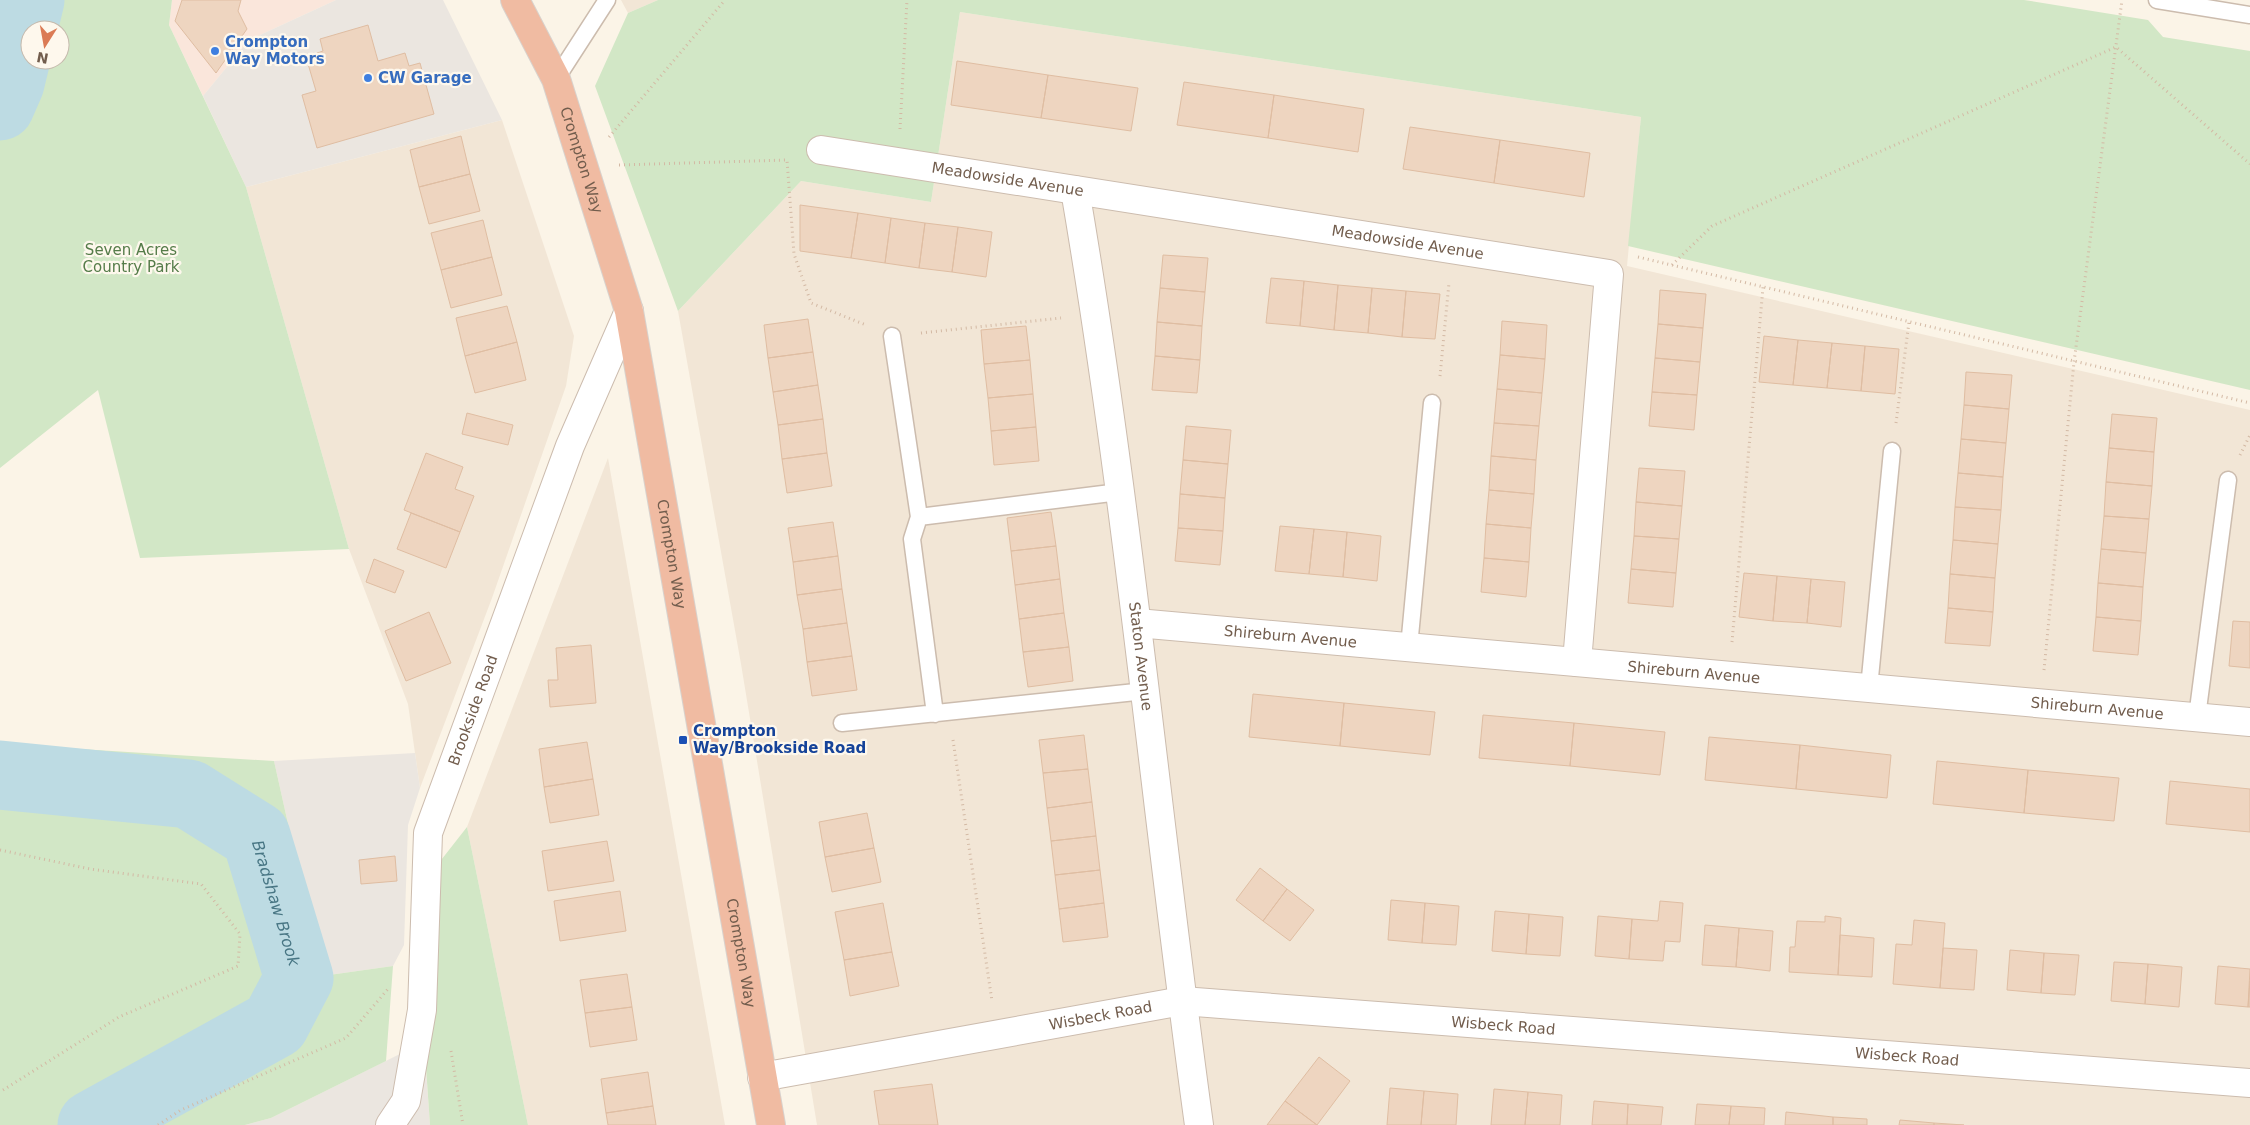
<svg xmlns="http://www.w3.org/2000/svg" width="2250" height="1125" font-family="'DejaVu Sans',sans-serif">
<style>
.residential{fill:#f2e6d6}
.commercial{fill:#fae6db}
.industrial{fill:#ebe6e0}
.green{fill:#d2e7c6;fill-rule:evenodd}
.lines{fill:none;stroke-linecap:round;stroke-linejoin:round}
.river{stroke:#bddbe3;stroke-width:69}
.building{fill:#eed5c0;stroke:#dfbda2}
.lane-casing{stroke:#ccbcae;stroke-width:19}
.street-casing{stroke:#ccbcae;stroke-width:30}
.highway-casing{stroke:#d8d2cd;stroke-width:30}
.path{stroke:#d3b9a4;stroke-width:3;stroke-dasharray:1 4;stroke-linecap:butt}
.lane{stroke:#fff;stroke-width:16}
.street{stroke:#fff;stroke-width:28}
.highway{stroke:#f0bba2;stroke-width:28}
.shop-dot{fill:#3f7fe0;stroke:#fef8ed;stroke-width:2}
.transit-dot{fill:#1a4fb4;stroke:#fef8ed;stroke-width:2}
.labels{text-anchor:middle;stroke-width:4.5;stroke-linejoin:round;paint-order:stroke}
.shop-label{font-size:15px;font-weight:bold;fill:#366cbe;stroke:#fef8ed;text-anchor:start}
.street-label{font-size:15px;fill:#725d4d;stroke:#fef8ed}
.park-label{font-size:15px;fill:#557c49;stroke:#fef8ed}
.transit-label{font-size:15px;font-weight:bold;fill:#164399;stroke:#fef8ed;text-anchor:start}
.water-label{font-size:16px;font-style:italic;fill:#487684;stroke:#fef8ed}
</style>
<rect width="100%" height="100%" fill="#fbf4e7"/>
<path class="residential" d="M621 0H658L628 13Z
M960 12 1641 117 1627 266 2250 410V1125H817L741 664 678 311 801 181 931 202Z
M502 120 574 336 566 386 492 598 420 788 408 704 349 549 246 187Z
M608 458 725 1125H528L467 827Z"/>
<path class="commercial" d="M172 0H336L249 40 203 96 169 25Z"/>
<path class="industrial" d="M336 0H443L502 120 246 187 203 96 249 40Z
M415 753 420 788 408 825 404 945 393 966 322 976 274 761Z
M424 1042 430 1125H245L271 1118Z"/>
<path class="green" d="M0 0H172L169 25 246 187 349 549 140 558 98 390 0 468ZM30 30H60V60H30Z
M658 0H2024L2148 20 2163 37 2250 51V390L1628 246 1641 117 960 12 931 202 801 181 678 311 595 86 628 13Z
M0 744 274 761 322 976 393 966 386 1061 271 1118 245 1125H0Z
M467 827 528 1125H430L422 1010 427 878Z"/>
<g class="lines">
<g class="river">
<path d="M0 106 10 83 30 0"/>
<path id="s1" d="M0 775 189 794 256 836 299 978 275 1024 92 1125"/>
</g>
</g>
<path class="building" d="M182 0H241L238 11 247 29 216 73 175 21Z
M368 25 378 61 405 53 409 66 420 63 434 114 317 148 302 95 316 91 306 57 323 51 320 39Z
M957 61 1048 75 1041 118 951 105Z
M1048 75 1138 88 1131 131 1041 118Z
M1184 82 1274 95 1268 138 1177 125Z
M1274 95 1364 109 1358 152 1268 138Z
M1410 127 1500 140 1494 183 1403 169Z
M461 136 470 174 419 187 410 150Z
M1500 140 1590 153 1584 197 1494 183Z
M470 174 480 211 429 224 419 187Z
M800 205 858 213 851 258 800 251Z
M858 213 891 218 885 263 851 258Z
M891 218 925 223 919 268 885 263Z
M483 220 492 257 441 270 431 233Z
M925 223 958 227 952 272 919 268Z
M958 227 992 232 986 277 952 272Z
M1163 255 1208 258 1205 292 1160 288Z
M492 257 502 295 451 308 441 270Z
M1271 278 1304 281 1300 326 1266 323Z
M1304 281 1338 285 1334 330 1300 326Z
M1338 285 1372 288 1368 333 1334 330Z
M1160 288 1205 292 1202 326 1157 322Z
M1372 288 1406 291 1402 337 1368 333Z
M1660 290 1706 294 1703 328 1658 324Z
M1406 291 1440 294 1435 339 1402 337Z
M507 306 517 342 465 356 456 318Z
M808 319 813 352 768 358 764 325Z
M1502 321 1547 325 1545 359 1500 355Z
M1157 322 1202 326 1200 360 1155 356Z
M1658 324 1703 328 1700 362 1655 358Z
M1026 326 1030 360 984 364 981 330Z
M1764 336 1798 340 1793 385 1759 382Z
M1798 340 1832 343 1827 388 1793 385Z
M517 342 526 380 475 393 465 356Z
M1832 343 1865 346 1861 391 1827 388Z
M1865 346 1899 349 1895 394 1861 391Z
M813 352 818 385 773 392 768 358Z
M1500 355 1545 359 1542 393 1497 389Z
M1155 356 1200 360 1197 393 1152 390Z
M1655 358 1700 362 1697 395 1652 392Z
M1030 360 1033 394 988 398 984 364Z
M1966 372 2012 375 2009 409 1964 405Z
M818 385 823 419 778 425 773 392Z
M1497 389 1542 393 1539 426 1494 423Z
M1652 392 1697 395 1694 430 1649 426Z
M1033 394 1036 427 991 431 988 398Z
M1964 405 2009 409 2006 443 1961 439Z
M467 413 513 425 508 445 462 434Z
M2112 414 2157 418 2154 452 2109 448Z
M823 419 827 453 782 459 778 425Z
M1494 423 1539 426 1536 460 1491 456Z
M1186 426 1231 430 1228 464 1183 460Z
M1036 427 1039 461 994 465 991 431Z
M1961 439 2006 443 2003 477 1958 473Z
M2109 448 2154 452 2152 486 2106 482Z
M426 453 463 467 455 489 474 496 460 532 404 510Z
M827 453 832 486 787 493 782 459Z
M1491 456 1536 460 1534 494 1489 490Z
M1183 460 1228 464 1225 498 1180 494Z
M1639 468 1685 471 1682 506 1636 502Z
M1958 473 2003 477 2001 510 1955 507Z
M2106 482 2152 486 2149 519 2104 516Z
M1489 490 1534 494 1531 528 1486 524Z
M1180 494 1225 498 1223 531 1178 528Z
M1636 502 1682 506 1679 539 1634 536Z
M1955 507 2001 510 1998 544 1953 540Z
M1051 512 1056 546 1011 551 1007 518Z
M411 513 460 532 446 568 397 549Z
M2104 516 2149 519 2146 553 2101 549Z
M833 522 838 556 793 562 788 528Z
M1486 524 1531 528 1529 562 1484 558Z
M1280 526 1314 529 1309 574 1275 571Z
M1178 528 1223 531 1220 565 1175 561Z
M1314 529 1347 532 1343 577 1309 574Z
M1347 532 1381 536 1377 581 1343 577Z
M1634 536 1679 539 1676 573 1631 569Z
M1953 540 1998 544 1995 578 1950 574Z
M1056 546 1060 579 1015 585 1011 551Z
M2101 549 2146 553 2143 587 2098 583Z
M838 556 842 589 797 595 793 562Z
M1484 558 1529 562 1526 597 1481 592Z
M374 559 404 571 395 593 366 582Z
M1631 569 1676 573 1673 607 1628 603Z
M1744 573 1777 576 1773 621 1739 617Z
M1950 574 1995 578 1993 612 1948 608Z
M1777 576 1811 579 1807 623 1773 621Z
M1060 579 1064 613 1019 619 1015 585Z
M1811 579 1845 582 1841 627 1807 623Z
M2098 583 2143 587 2141 621 2096 617Z
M842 589 847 623 803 629 797 595Z
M1948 608 1993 612 1990 646 1945 643Z
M429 612 451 663 406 681 385 631Z
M1064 613 1069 647 1023 652 1019 619Z
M2096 617 2141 621 2138 655 2093 651Z
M2233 621 2250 622V668L2229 666Z
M847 623 852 656 807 662 803 629Z
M591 645 596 703 550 707 548 680H558L556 648Z
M1069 647 1073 681 1028 687 1023 652Z
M852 656 857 690 812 696 807 662Z
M1253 694 1344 703 1340 746 1249 737Z
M1344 703 1435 712 1430 755 1340 746Z
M1483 715 1574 723 1570 766 1479 758Z
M1574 723 1665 732 1660 775 1570 766Z
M1084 735 1088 769 1043 773 1039 740Z
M1709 737 1800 745 1796 789 1705 780Z
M587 742 593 779 544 787 539 749Z
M1800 745 1891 755 1887 798 1796 789Z
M1937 761 2028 770 2024 813 1933 804Z
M1088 769 1092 802 1047 808 1043 773Z
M2028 770 2119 778 2114 821 2024 813Z
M593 779 599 815 550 823 544 787Z
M2170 781 2250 789V832L2166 824Z
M1092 802 1096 836 1051 841 1047 808Z
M867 813 874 848 825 857 819 822Z
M1096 836 1100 870 1055 875 1051 841Z
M607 841 614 881 548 891 542 851Z
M874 848 881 882 832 892 825 857Z
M395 856 397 881 361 884 359 860Z
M1260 868 1287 889 1263 921 1236 900Z
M1100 870 1104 903 1059 909 1055 875Z
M1287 889 1314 910 1290 941 1263 921Z
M620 891 626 931 560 941 554 901Z
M1391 900 1425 903 1422 943 1388 940Z
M1660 901 1683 903 1680 942 1665 941 1663 961 1629 959 1632 919 1658 921Z
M883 903 892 952 844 960 835 912Z
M1104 903 1108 937 1063 942 1059 909Z
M1425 903 1459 906 1456 945 1422 943Z
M1495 911 1529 914 1526 954 1492 951Z
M1529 914 1563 917 1560 956 1526 954Z
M1598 916 1632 919 1629 959 1595 956Z
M1825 916 1841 918 1838 975 1789 972 1790 947H1795L1797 921 1825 922Z
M1914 920 1945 923 1940 988 1893 984 1896 944 1912 945Z
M1705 925 1739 928 1736 967 1702 965Z
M1739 928 1773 931 1770 971 1736 967Z
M1840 935 1874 938 1872 977 1838 975Z
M1943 948 1977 950 1974 990 1940 988Z
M2010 950 2044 953 2041 993 2007 990Z
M892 952 899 986 850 996 844 960Z
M2044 953 2079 955 2075 995 2041 993Z
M2114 962 2148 964 2145 1004 2111 1001Z
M2148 964 2182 967 2179 1007 2145 1004Z
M2218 966 2250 969 2248 1007 2215 1004Z
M627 974 632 1007 585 1013 580 980Z
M2250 981V1007H2248Z
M632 1007 637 1040 590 1047 585 1013Z
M1319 1057 1350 1081 1317 1125 1285 1101Z
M648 1072 653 1106 606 1113 601 1079Z
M932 1084 938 1125H879L874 1091Z
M1390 1088 1424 1091 1421 1125H1387Z
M1494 1089 1528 1092 1525 1125H1491Z
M1424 1091 1458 1094 1456 1125H1421Z
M1528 1092 1562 1095 1560 1125H1525Z
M1285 1101 1317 1125H1267Z
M1594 1101 1628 1104 1627 1125H1592Z
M1628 1104 1663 1107 1661 1125H1627Z
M1697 1104 1731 1106 1729 1125H1695Z
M653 1106 656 1125H608L606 1113Z
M1731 1106 1765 1108 1764 1125H1729Z
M1786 1112 1833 1117V1125H1785Z
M1833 1117 1867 1119V1125H1833Z
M1900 1120 1934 1123V1125H1899Z
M1934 1123 1964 1125H1934Z"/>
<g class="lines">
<g class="lane-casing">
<path id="lane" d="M2157 0 2250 15
M556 79 607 0
M892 336 919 517 912 539 935 714
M919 517 1119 492
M1409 647 1432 403
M1869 688 1892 451
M2197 717 2228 480
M842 723 1145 691"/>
</g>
<g class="street-casing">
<g id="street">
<path id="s2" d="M821 150 1609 274 1577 662"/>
<path id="s3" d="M1075 190C1128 500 1156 813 1199 1125"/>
<path id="s4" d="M1137 623 2250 722"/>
<path id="s5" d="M762 1077 1182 1001 2250 1083"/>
<path id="s6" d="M390 1125 406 1101 422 1010 428 833 570 446 629 311"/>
</g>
</g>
<g class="highway-casing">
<g id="highway">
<path id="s7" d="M515 0 556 79 629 311 771 1125"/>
</g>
</g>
<path class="path" d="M900 129 907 0
M609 137 725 0
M619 165 787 160 794 254 811 303 866 325
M1638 257 2250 403
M1672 265 1712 226 2116 47 2250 164
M921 333 1061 318
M1440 376 1449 283
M1896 423 1909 322
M2240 455 2250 435
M1732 642 1763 287
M2044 670 2074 362 2122 0
M953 740 992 1001
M0 850 90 869 201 884 240 934 238 966 119 1017 0 1092
M451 1051 463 1125
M158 1125 181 1110 346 1038 388 989"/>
<use href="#lane" class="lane"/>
<use href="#street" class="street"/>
<use href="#highway" class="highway"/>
</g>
<g class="shop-dot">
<circle cx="215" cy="51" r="5"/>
<circle cx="368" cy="78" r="5"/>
</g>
<rect class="transit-dot" x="678" y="735" width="10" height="10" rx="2.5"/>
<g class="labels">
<g class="shop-label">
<text x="225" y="47">Crompton<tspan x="225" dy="17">Way Motors</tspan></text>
<text x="378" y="83">CW Garage</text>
</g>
<g class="street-label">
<text dy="5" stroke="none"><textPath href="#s7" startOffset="174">Crompton Way</textPath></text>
<text dy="5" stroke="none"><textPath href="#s2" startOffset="189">Meadowside Avenue</textPath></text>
<text dy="5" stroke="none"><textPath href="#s2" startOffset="594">Meadowside Avenue</textPath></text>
<text dy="5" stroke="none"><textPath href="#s7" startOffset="579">Crompton Way</textPath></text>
<text dy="5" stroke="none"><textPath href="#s4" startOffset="154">Shireburn Avenue</textPath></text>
<text dy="5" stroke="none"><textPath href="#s3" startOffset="471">Staton Avenue</textPath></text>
<text dy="5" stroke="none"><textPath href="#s4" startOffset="559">Shireburn Avenue</textPath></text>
<text dy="5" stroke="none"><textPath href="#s4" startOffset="964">Shireburn Avenue</textPath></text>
<text dy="5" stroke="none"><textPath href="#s6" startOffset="429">Brookside Road</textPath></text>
<text dy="5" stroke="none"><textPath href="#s7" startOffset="984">Crompton Way</textPath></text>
<text dy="5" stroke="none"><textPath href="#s5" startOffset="344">Wisbeck Road</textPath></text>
<text dy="5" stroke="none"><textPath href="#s5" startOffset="749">Wisbeck Road</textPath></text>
<text dy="5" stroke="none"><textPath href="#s5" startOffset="1154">Wisbeck Road</textPath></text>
</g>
<g class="park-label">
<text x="131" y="255">Seven Acres<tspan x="131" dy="17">Country Park</tspan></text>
</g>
<g class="transit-label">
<text x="693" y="736">Crompton<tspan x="693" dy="17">Way/Brookside Road</tspan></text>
</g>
<g class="water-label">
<text dy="6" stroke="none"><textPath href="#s1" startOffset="339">Bradshaw Brook</textPath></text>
</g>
</g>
<g transform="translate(45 45) rotate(191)"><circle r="24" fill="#fef8ed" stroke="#c6baad"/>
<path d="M0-4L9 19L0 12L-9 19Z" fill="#db7b55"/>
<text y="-8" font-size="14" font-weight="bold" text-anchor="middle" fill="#725d4d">N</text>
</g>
</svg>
